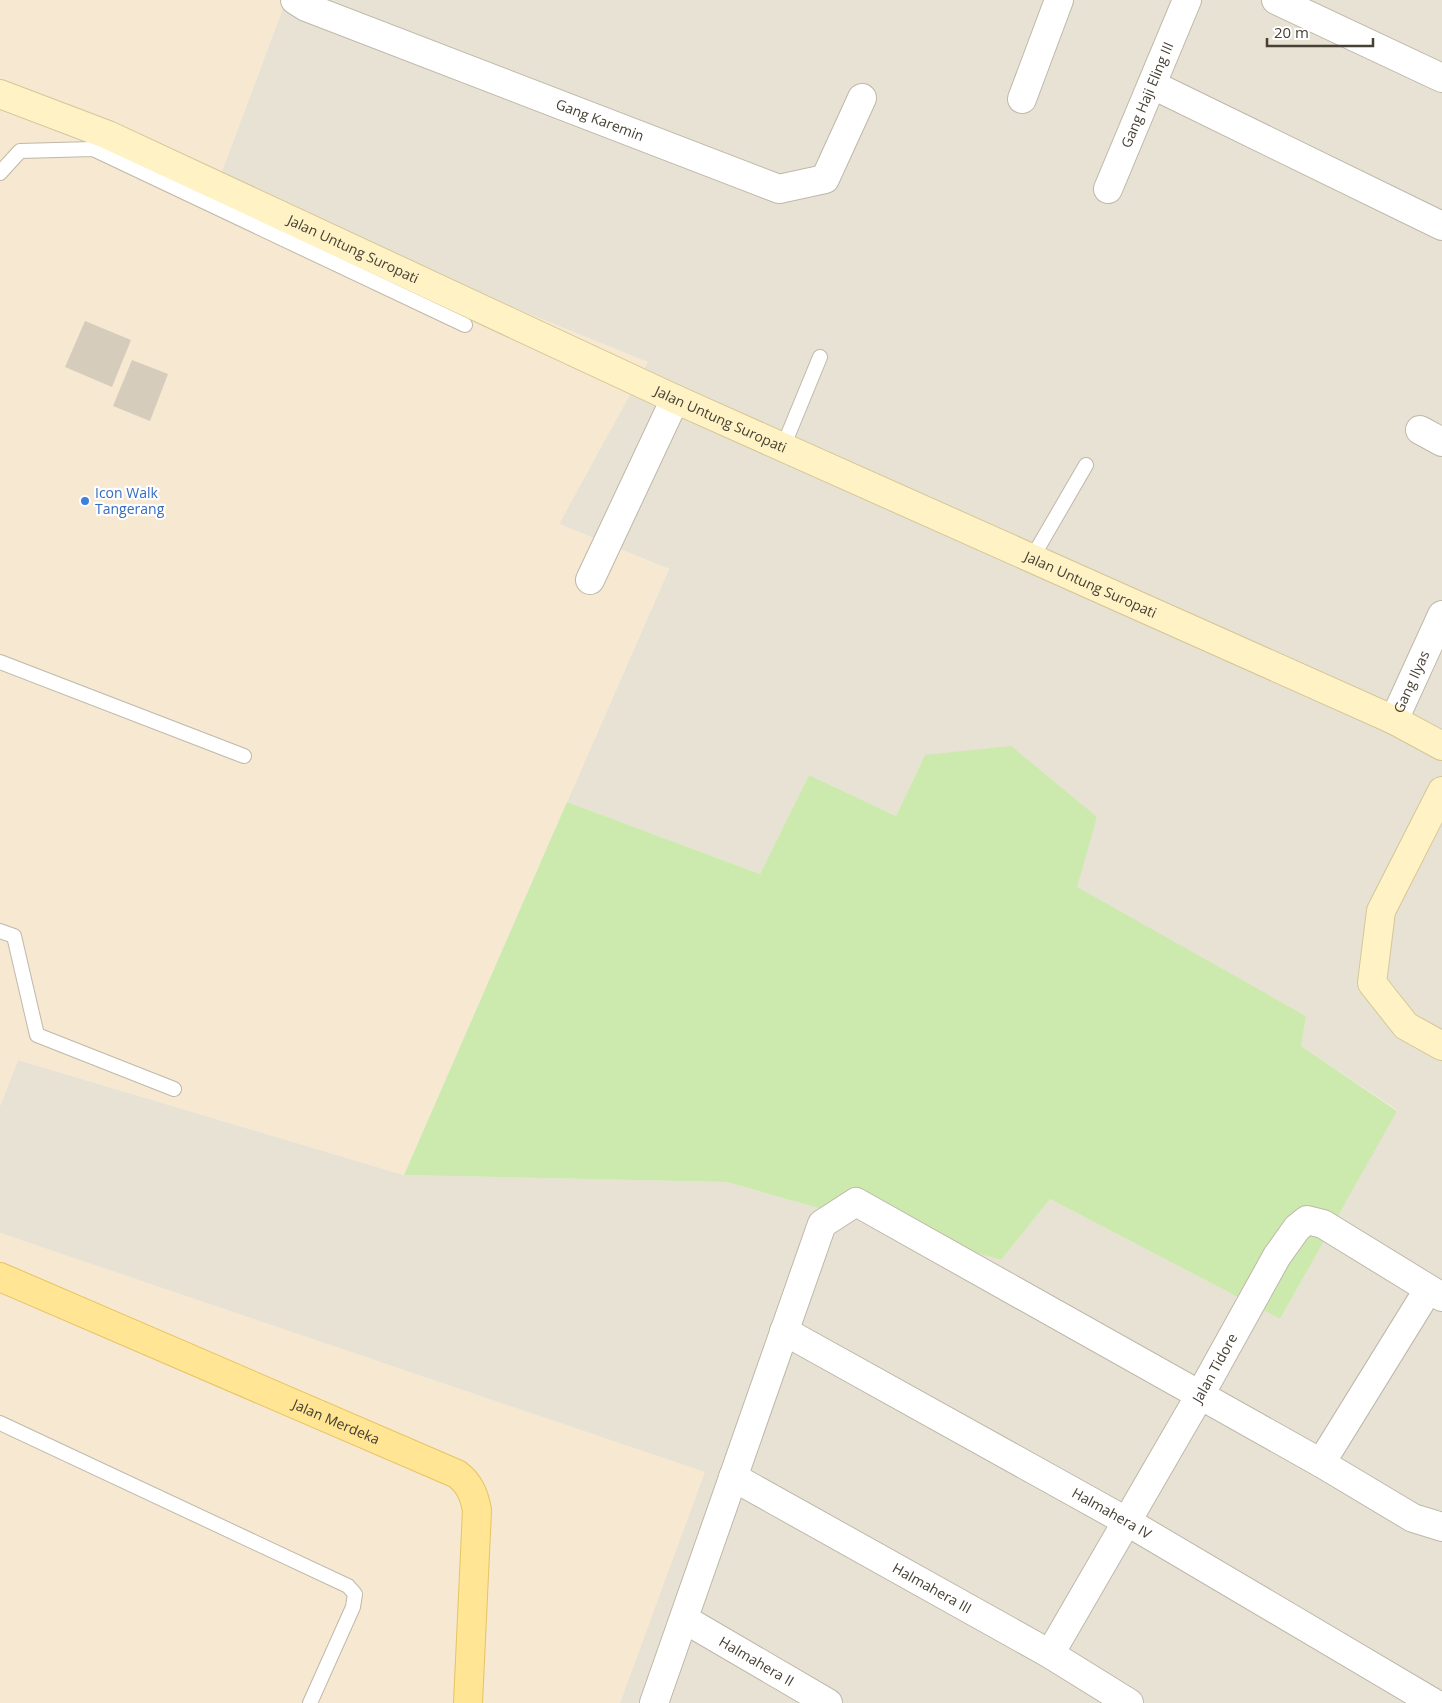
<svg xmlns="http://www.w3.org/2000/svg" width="1442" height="1703" font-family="'Open Sans',sans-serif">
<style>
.residential{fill:#e8e2d4}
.commercial{fill:#f6e8d1}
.green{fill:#cce9ae}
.building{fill:#d5ccbb}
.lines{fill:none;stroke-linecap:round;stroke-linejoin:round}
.lane-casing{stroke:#bfb8a9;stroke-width:16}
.street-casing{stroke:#bfb8a9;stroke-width:30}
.secondary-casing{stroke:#d5c695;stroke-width:30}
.primary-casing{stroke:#e6c461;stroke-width:30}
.lane{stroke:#fff;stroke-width:14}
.street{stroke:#fff;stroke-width:28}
.secondary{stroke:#fff3c5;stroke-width:28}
.primary{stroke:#ffe594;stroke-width:28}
.shop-dot{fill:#3f7fe0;stroke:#fff;stroke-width:2}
.labels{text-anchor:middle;stroke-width:4.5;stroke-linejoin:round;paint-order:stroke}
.street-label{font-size:14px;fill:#464035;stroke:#fff}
.shop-label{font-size:14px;fill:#366cbe;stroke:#fff;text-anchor:start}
</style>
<rect width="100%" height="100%" fill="#f3f0e6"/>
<path class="residential" d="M286 0H1442V1703H620L704 1472 0 1233V1106L18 1060 404 1175 727 1182 1001 1260 1050 1199 1280 1319 1397 1110 1301 1046 1306 1016 1076 887 1097 817 925 755 896 816 809 775 760 874 567 802 669 569 559 524 647 362 216 187Z"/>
<path class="commercial" d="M0 0H286L216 187 648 362 559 524 669 569 404 1175 18 1060 0 1106Z
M0 1233 705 1472 620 1703H0Z"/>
<path class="green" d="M1011 746 1097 817 1077 887 1306 1016 1301 1046 1397 1111 1280 1319 1050 1199 1001 1260 727 1182 404 1175 567 802 760 874 809 775 896 816 925 755Z"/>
<path class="building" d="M85 321 131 340 112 387 65 367Z
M132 360 168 374 150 421 113 406Z"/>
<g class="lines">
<g class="lane-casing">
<path id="lane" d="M0 173 20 151 93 149 465 325
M783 447 820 357
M1032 558 1086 465
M0 662 244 756
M0 931 14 936 37 1035 174 1089
M0 1423 348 1586 355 1594 353 1607 310 1703"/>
</g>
<g class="street-casing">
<g id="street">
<path id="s1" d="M295 0 306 7 779 189 825 179 862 98"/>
<path d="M1276 0 1442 78"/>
<path d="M1153 85 1442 226"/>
<path d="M1022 99 1059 0"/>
<path id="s2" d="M1108 189 1187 0"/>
<path d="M1420 430 1442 442"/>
<path d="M590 580 675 399"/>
<path id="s3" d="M1394 720 1442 615"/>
<path id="s4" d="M784 1331 1126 1521 1434 1703"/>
<path d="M1321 1463 1428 1290"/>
<path id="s5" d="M733 1477 1050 1654 1129 1703"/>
<path id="s6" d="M684 1619 828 1703"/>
<path id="s7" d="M1050 1654 1200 1395 1277 1256 1297 1228 1307 1220 1323 1224 1442 1297"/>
<path d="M654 1703 822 1224 856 1202 1321 1463 1413 1518 1442 1527"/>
</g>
</g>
<g class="secondary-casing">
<g id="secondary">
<path id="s8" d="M0 94 108 135 675 399 1394 720 1442 746"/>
<path d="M1442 791 1381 911 1372 983 1406 1026 1442 1046"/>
</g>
</g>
<g class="primary-casing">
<g id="primary">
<path id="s9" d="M0 1277 457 1474C470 1484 474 1495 477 1510L468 1703"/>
</g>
</g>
<use href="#lane" class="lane"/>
<use href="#street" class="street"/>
<use href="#secondary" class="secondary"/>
<use href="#primary" class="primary"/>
</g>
<circle class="shop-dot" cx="85" cy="501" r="5"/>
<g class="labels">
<g class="street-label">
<text dy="5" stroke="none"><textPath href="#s2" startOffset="102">Gang Haji Eling III</textPath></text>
<text dy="5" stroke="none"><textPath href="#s1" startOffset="328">Gang Karemin</textPath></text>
<text dy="5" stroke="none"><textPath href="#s8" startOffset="386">Jalan Untung Suropati</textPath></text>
<text dy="5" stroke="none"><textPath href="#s8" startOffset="791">Jalan Untung Suropati</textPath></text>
<text dy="5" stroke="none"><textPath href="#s8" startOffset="1196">Jalan Untung Suropati</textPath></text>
<text dy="5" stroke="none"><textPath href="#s3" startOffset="42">Gang Ilyas</textPath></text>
<text dy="5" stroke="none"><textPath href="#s7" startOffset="330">Jalan Tidore</textPath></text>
<text dy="5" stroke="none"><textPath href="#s9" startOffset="366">Jalan Merdeka</textPath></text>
<text dy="5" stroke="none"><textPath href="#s4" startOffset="375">Halmahera IV</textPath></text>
<text dy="5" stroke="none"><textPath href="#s5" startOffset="228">Halmahera III</textPath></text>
<text dy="5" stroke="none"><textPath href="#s6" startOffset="84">Halmahera II</textPath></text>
</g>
<g class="shop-label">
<text x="95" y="498">Icon Walk<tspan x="95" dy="16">Tangerang</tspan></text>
</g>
</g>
<path d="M1267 38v8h106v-8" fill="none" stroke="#464035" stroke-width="2.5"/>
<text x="1274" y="38" font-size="15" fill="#464035" stroke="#ffffff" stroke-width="4" paint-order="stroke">20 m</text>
</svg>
